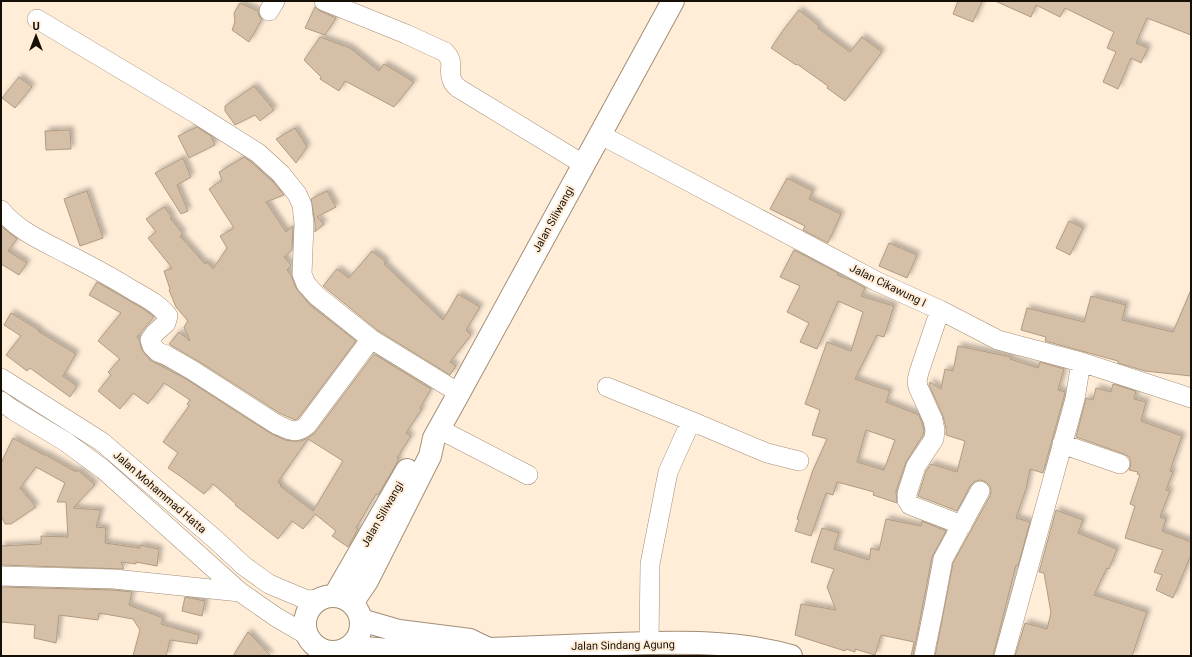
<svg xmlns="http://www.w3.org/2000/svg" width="1192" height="657" font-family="Roboto,sans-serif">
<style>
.building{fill:#d5bfa6;stroke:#b09b83;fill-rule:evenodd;filter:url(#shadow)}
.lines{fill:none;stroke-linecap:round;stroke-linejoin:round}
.street-casing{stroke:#a38e76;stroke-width:20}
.primary-casing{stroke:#a38e76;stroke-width:24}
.street{stroke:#fff;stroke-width:19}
.primary{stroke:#fff;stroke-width:22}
.labels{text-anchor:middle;stroke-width:4;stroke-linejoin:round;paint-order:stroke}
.street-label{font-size:11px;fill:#160f06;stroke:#ffedd8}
</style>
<defs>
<filter id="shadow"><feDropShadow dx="3.5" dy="-3.5" stdDeviation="2" flood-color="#0004"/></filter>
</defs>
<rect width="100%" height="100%" fill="#ffedd8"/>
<path class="building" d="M958 1H982L973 22 953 14Z
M995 1H1191V35L1147 18 1136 43 1148 48 1141 63 1131 58 1118 89 1103 82 1116 52 1107 48 1114 32 1065 8 1060 17 1036 5 1031 17Z
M240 3 258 11 259 16 262 19 249 42 232 30 235 22 234 13Z
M315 7 320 11 336 18 325 35 305 28Z
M799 10 819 26 818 28 850 52 862 37 882 52 845 101 827 88 828 86 797 64 796 65 771 48 784 29Z
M320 37 350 48 379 71 384 64 414 82 394 107 345 81 339 91 320 79 321 77 304 60Z
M19 77 32 87 15 108 2 98Z
M254 86 274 110 260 121 255 115 235 125 225 111V106Z
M197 127 211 136 215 145 189 158 178 136Z
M295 128 307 147 296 163 276 139Z
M70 130 71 149 46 150 45 131Z
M244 157 251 162 273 182 284 195 266 202 286 232 293 226 292 250 284 257 291 265V266L287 270 291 275 296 288 310 305 356 341 299 417 295 420 281 414 198 361 169 344 179 332 190 341 184 327 188 321 176 307 169 290 170 289 164 271 172 268 148 238 156 232 146 219 164 207 172 217 170 218 183 234 180 236 205 264 207 262 213 269 227 248 220 236 234 228 209 189 222 180 219 172Z
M183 158 191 177 177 185 188 211 181 214 155 173Z
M787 178 813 191 809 199 841 214 828 243 803 230 805 226 770 209Z
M87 191 103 238 80 246 64 199Z
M327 191 336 207 317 217 324 224 315 232V223L311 199Z
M1069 221 1083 228 1070 255 1056 248Z
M1 226 17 239 8 251 27 263 19 275 1 264Z
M889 243 917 255 907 278 879 266Z
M794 250 838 273 837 275 851 280 865 288 861 296 894 306 884 337 877 335 855 379 890 391 886 402 919 415 922 423 924 430 923 435 906 462 896 491 897 503 873 495 874 492 837 482 833 495 826 493 811 536 795 531 799 520 797 519 813 470 827 439 812 435 820 410 805 404 827 342 851 351 863 312 838 301 817 349 800 342 809 323 787 312 800 286 780 277ZM866 430 895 440 884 470 857 462Z
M372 251 386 262 384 264 443 320 458 294 480 307 466 330 471 335 450 362 456 366 450 375 377 330 323 286 337 269 349 278Z
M97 282 142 308 154 317 137 337 139 339 142 350 150 360 186 379 270 433 285 440 292 441H302L314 434 374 354 431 389 420 408 422 409 406 433 411 436 397 458 399 459 397 463 378 495 376 494 356 528 358 529 348 547 332 536 336 531 315 514 303 529 292 521 278 539 235 505 236 504 213 484 204 494 180 476 168 468 178 453 163 442 189 406 187 404 190 400 164 383 148 404 133 393 120 409 98 391 111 375 108 372 120 359 98 341 121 313 89 295ZM308 439 343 461 313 511 280 486 281 485 278 482Z
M1191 290V376L1145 371 1118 363V361L1045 341 1046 337 1021 330 1027 308 1084 322 1091 296 1126 305 1122 320 1173 332Z
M11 313 39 330 38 331 76 354 63 376 77 386 70 397 30 368 27 371 6 355 21 336 4 325Z
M958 346 1011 357 1010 359 1038 368 1040 362 1064 369 1058 390 1065 392 1064 397 1043 473 1030 469 1026 489 1016 518 1030 522 1018 566 1016 565 993 656H935L953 563 990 496 991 491 990 486 986 482 980 480 975 481 970 486 957 511 918 496 926 471 931 464 957 472 965 441 946 435V428L943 416 929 385 930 382 941 389 945 369 953 371Z
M1113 384 1136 391 1134 399 1146 402 1141 421 1182 436 1170 471 1173 472 1166 490 1170 491 1160 517 1166 519 1162 531 1191 542V555L1173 598 1156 590 1162 575 1154 572 1163 550 1125 538 1135 506 1130 504 1140 475 1137 474 1138 472 1129 470 1130 467 1131 462 1129 457 1124 454 1076 437 1086 398 1093 400 1096 388 1111 392Z
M13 438 44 455V454L76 472 78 470 95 485 73 508 101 510 96 527 106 528 105 543 140 548V545L159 549 157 566 136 562V564L121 562 124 569 1 565V546L41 544V536L68 537 66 502H57L65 483 36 467 20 488 36 507 11 524H5L1 516V463Z
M1056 510 1083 520 1078 533 1117 549 1109 569 1107 568 1094 595 1147 612 1132 656H1015L1025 623 1047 629 1051 613 1044 573 1039 572Z
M886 519 921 526 922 521 946 531 932 557 913 656H911L914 642 881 635 875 655 855 649V652L846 649 845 651 795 635 801 604 836 610 827 587 834 569 811 562 822 528 839 533 834 549 869 560 871 548 879 550Z
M1 587 113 590 132 592 129 605 163 618 161 624 199 635 197 644 170 640 166 656H133L140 630 133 619 99 613 98 620 59 615 56 643 34 638 35 625 1 622Z
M185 597 205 601 202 616 182 611Z
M248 632 271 656H233Z"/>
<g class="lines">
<g class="street-casing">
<path id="street" d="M324 1 406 34 445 52C456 64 447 69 452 80 453 84 456 86 458 88L583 164
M269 11 275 1
M37 19 198 115 258 153 281 174 297 194 302 205 304 224 302 274 306 284 317 296 371 339 459 393
M601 135 878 282 940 310 998 340 1081 362 1191 398
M1 210C19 232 45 242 69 255 91 266 113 278 134 291 146 298 159 304 168 316L166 323 155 333 150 340 152 346 158 352 166 355 192 370 276 424C289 430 296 435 307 425L371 339
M940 310 919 372 917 381 918 387 933 420 935 430 934 439 916 466 907 494V500L910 505 915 507 962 525
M1 378 102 442 216 540 244 566 269 584 307 600 319 599
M607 387 691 421 767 453 799 461
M1 401 13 410 66 442 104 470 240 592 276 617 305 634
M439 429 528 475
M1062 444 1120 464
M1 576 114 579 240 592
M649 643 650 564 668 472 691 421
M924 656 934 607 943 559 980 491
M1004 656 1075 399 1081 362"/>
</g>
<g class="primary-casing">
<path id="primary" d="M335 595 407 470
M305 624a28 28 0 1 1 56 0a28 28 0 1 1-56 0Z
M352 603 367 581 430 456 434 438 459 393 673 1
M361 620 399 631 470 640 480 645 489 649C531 647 574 646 616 644 675 642 735 640 791 656
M351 647 465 656"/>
</g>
<use href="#street" class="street"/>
<use href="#primary" class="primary"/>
</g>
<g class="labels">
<g class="street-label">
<text transform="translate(553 219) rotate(-61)" y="4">Jalan Siliwangi</text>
<text transform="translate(888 285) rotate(26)" y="4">Jalan Cikawung I</text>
<text transform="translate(160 492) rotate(41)" y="4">Jalan Mohammad Hatta</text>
<text transform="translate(382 514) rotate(-60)" y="4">Jalan Siliwangi</text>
<text transform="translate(623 645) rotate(-1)" y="4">Jalan Sindang Agung</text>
</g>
</g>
<rect width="1192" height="657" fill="none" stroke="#160f06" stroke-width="4"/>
<g transform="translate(36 36)" stroke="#ffedd8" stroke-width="3" paint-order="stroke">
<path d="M0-3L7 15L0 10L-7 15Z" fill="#160f06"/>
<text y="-6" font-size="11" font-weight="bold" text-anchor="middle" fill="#160f06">U</text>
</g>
</svg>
